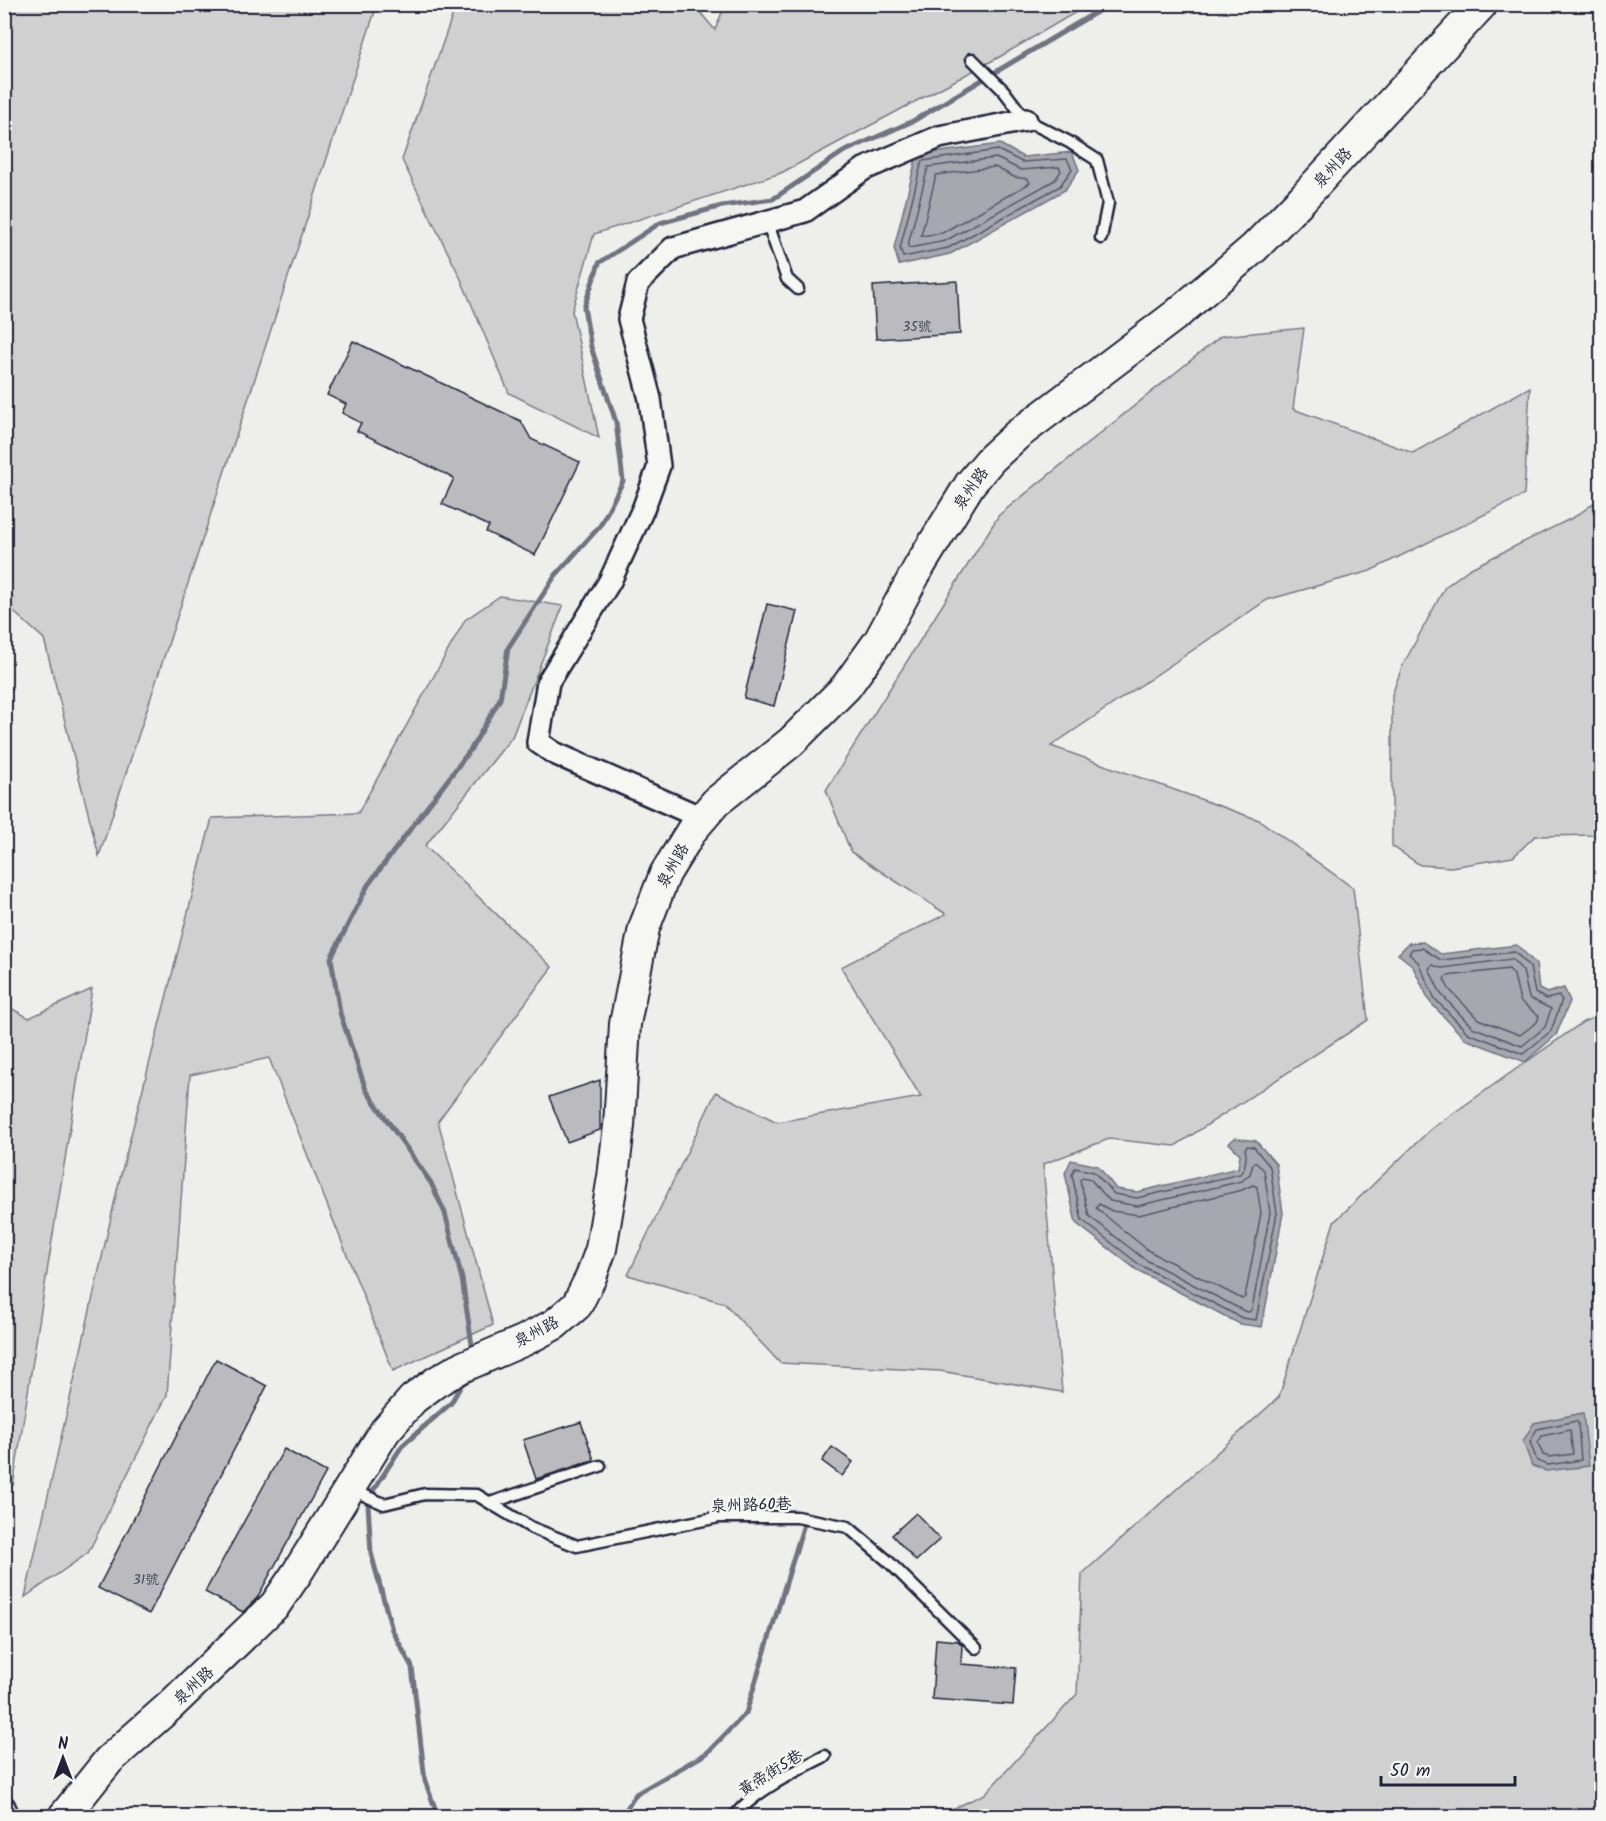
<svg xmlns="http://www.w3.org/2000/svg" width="1606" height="1821" font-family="Kalam,'LXGW WenKai TC',sans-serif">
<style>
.green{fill:#d0d0d1;stroke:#797986;stroke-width:1.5}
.water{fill:#a7a7af;stroke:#727281;stroke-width:1.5}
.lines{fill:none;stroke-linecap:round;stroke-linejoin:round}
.shore{stroke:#575769;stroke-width:1.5}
.stream{stroke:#727281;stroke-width:5}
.building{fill:#bbbbbf;stroke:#22223b;stroke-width:1.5}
.lane-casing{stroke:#22223b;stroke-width:15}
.street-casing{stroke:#22223b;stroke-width:26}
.secondary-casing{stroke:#22223b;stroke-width:34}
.lane{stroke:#f6f6f2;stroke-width:10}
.street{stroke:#f6f6f2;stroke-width:21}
.secondary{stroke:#f6f6f2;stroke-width:30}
.labels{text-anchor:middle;stroke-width:5;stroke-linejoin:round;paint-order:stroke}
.number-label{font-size:14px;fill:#48485c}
.street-label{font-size:16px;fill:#22223b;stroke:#f6f6f2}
</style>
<rect width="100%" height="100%" fill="#eeeeeb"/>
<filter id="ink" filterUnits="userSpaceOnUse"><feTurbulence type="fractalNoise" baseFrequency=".0167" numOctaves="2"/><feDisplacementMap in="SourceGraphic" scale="12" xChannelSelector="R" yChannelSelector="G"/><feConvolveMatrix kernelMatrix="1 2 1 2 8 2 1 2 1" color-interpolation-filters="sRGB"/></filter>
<g filter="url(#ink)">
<path class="green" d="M5 4 377 5 99 856 44 639 5 604Z
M456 5H694L715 30 725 5H1088L1001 56 781 173 594 234 572 311 599 438 509 393 460 277 402 160Z
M1304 328 1293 409 1413 453 1530 387 1524 495 1370 571 1267 600 1051 746 1259 820 1353 888 1368 1020 1175 1146 1109 1139 1043 1164 1062 1392 940 1371 780 1363 724 1303 628 1275 716 1092 777 1122 921 1097 841 967 946 914 851 852 826 790 999 515 1221 336Z
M1601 498V835L1535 836 1513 857 1451 867 1420 865 1392 846V695L1402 667 1445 587 1469 569 1576 516Z
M500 596 563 606 512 737 425 846 552 967 438 1121 493 1325 393 1371 269 1058 190 1075 167 1395 88 1553 25 1597 119 1182 212 818 358 813 465 620Z
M92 989 13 1486 4 1456 5 1005 29 1018Z
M1601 1015V1816H937L985 1794 1077 1694 1082 1574 1279 1397 1334 1222 1431 1129 1583 1022Z"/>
<path class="water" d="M1000 144 1023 157 1072 152 1079 170 1065 190 950 254 899 265 894 248 917 155Z
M1423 942 1441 954 1517 945 1536 964 1539 989 1547 993 1564 988 1570 1001 1556 1035 1525 1062 1465 1039 1430 1002 1412 965 1398 954 1409 943Z
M1235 1138 1256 1141 1276 1164 1283 1213 1262 1327 1240 1324 1137 1270 1076 1223 1065 1173 1071 1160 1098 1166 1116 1189 1137 1192 1238 1168 1240 1154 1229 1143Z
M1583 1413 1589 1466 1546 1471 1532 1466 1523 1441 1534 1423Z"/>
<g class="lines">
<path class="shore" d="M998 150 1022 162 1067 159 1072 169 1060 186 948 248 903 257 900 248 922 161Z
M996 158 1021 170 1059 167 1061 171 1055 180 945 241 909 248 908 245 928 167Z
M995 167 1014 177 1028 179 1030 183 942 233 921 236 936 175Z
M1422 948 1441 960 1515 952 1530 967 1535 993 1546 999 1559 996 1562 1000 1551 1031 1523 1054 1468 1033 1435 999 1418 962 1409 954 1412 949Z
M1512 959 1523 971 1529 998 1551 1009 1545 1027 1522 1046 1472 1027 1441 994 1429 969 1432 965 1442 968Z
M1509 969 1514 975 1520 1001 1539 1016 1537 1022 1520 1035 1478 1019 1449 989 1444 979 1447 976Z
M1247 1146 1254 1147 1270 1167 1277 1213 1256 1320 1242 1318 1140 1265 1082 1220 1072 1175 1075 1168 1094 1172 1114 1194 1137 1198 1240 1174C1246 1168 1247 1156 1245 1149Z
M1255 1162 1264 1170 1270 1213 1252 1309 1249 1312 1244 1311 1144 1259 1089 1216 1080 1180 1083 1177 1090 1179 1110 1201 1137 1206 1242 1181 1250 1174 1253 1164Z
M1253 1185 1257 1187 1261 1213 1245 1297 1242 1299 1149 1251 1096 1208 1099 1204 1112 1211 1139 1215 1242 1190Z
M1576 1421 1578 1423 1581 1460 1548 1465 1537 1461 1530 1442 1537 1429Z
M1570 1430 1573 1454 1549 1457 1543 1455 1538 1443 1542 1436Z"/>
<path class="stream" d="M472 1345 462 1279 445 1213 431 1183 366 1090 340 1013 331 958 368 885 471 749 500 699 508 648 555 576 600 526 623 481 616 422 591 347 584 307 599 263 660 223 722 206 773 199 843 152 913 121 1110 4
M373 1491 402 1446 451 1403 464 1380
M368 1504 371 1553 392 1630 412 1667 425 1781 438 1816
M622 1816 636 1794 707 1753 746 1713 804 1524"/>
</g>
<path class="building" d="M957 281 960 334 876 339 873 286Z
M353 341 521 421 531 439 580 462 535 555 486 532 489 526 442 504 454 478 357 431 361 423 342 413 346 404 327 395Z
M767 604 797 611 774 706 744 698Z
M600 1080V1130L567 1142 549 1097Z
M216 1359 267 1386 149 1614 98 1588Z
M581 1422 594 1460 536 1479 523 1440Z
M832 1447 853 1462 842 1476 822 1461Z
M284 1449 326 1472 257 1598 243 1612 205 1592Z
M916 1513 940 1539 916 1561 892 1535Z
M936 1639 958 1641 962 1645 961 1664 1016 1668 1013 1705 932 1699Z"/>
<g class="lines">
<g class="lane-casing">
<path id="lane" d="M972 59 1004 91 1026 120 1069 142 1097 160 1108 203 1101 238
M767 221 787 279 798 289
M350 1489 384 1504 425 1494 477 1495 490 1503 600 1466
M490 1503 532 1528 577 1546 719 1517H797L848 1527 888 1561 976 1648
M735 1816C752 1792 798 1770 825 1756"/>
</g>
<g class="street-casing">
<path id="street" d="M702 818 554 753 538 742 548 682 610 581 644 507 659 466 650 399 629 319 638 283 673 248 805 211 864 169 939 137 1026 120
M4 1807 8 1816"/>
</g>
<g class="secondary-casing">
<path id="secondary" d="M64 1816 109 1760 170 1706 275 1605 297 1573 385 1431 413 1399 436 1382 460 1368 525 1340 555 1324 577 1305 591 1277 601 1249 613 1177 619 1126 625 1024 644 928 665 874 692 830 716 802 791 742 846 687 879 641 919 567 970 484 991 459 1017 435 1177 314 1254 248 1302 199 1482 4"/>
</g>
<use href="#lane" class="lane"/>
<use href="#street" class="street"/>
<use href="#secondary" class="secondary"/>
</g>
</g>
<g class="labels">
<g class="number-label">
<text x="917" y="331">35號</text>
<text x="146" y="1584">31號</text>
</g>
<g class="street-label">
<text transform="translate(1332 167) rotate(-47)" y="6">泉州路</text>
<text transform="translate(970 488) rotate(-55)" y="6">泉州路</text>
<text transform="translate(672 865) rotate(-61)" y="6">泉州路</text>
<text transform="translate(536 1331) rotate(-28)" y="6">泉州路</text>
<text transform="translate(751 1504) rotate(-2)" y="6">泉州路60巷</text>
<text transform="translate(193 1685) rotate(-43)" y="6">泉州路</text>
<text transform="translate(770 1772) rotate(-32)" y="6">黃帝街5巷</text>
</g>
</g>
<rect width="1606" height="1821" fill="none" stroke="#f6f6f2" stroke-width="24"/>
<rect x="12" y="12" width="1582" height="1797" fill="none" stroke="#22223b" stroke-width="2" filter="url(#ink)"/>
<g transform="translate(63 1758)" stroke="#f6f6f2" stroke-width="4.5" paint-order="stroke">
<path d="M0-4.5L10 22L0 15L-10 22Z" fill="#22223b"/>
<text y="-9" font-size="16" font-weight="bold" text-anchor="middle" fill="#22223b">N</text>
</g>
<path d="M1381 1776v9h134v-9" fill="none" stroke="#22223b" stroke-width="3"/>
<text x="1390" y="1776" font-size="18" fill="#22223b" stroke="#f6f6f2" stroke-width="4.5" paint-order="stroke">50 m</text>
</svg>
